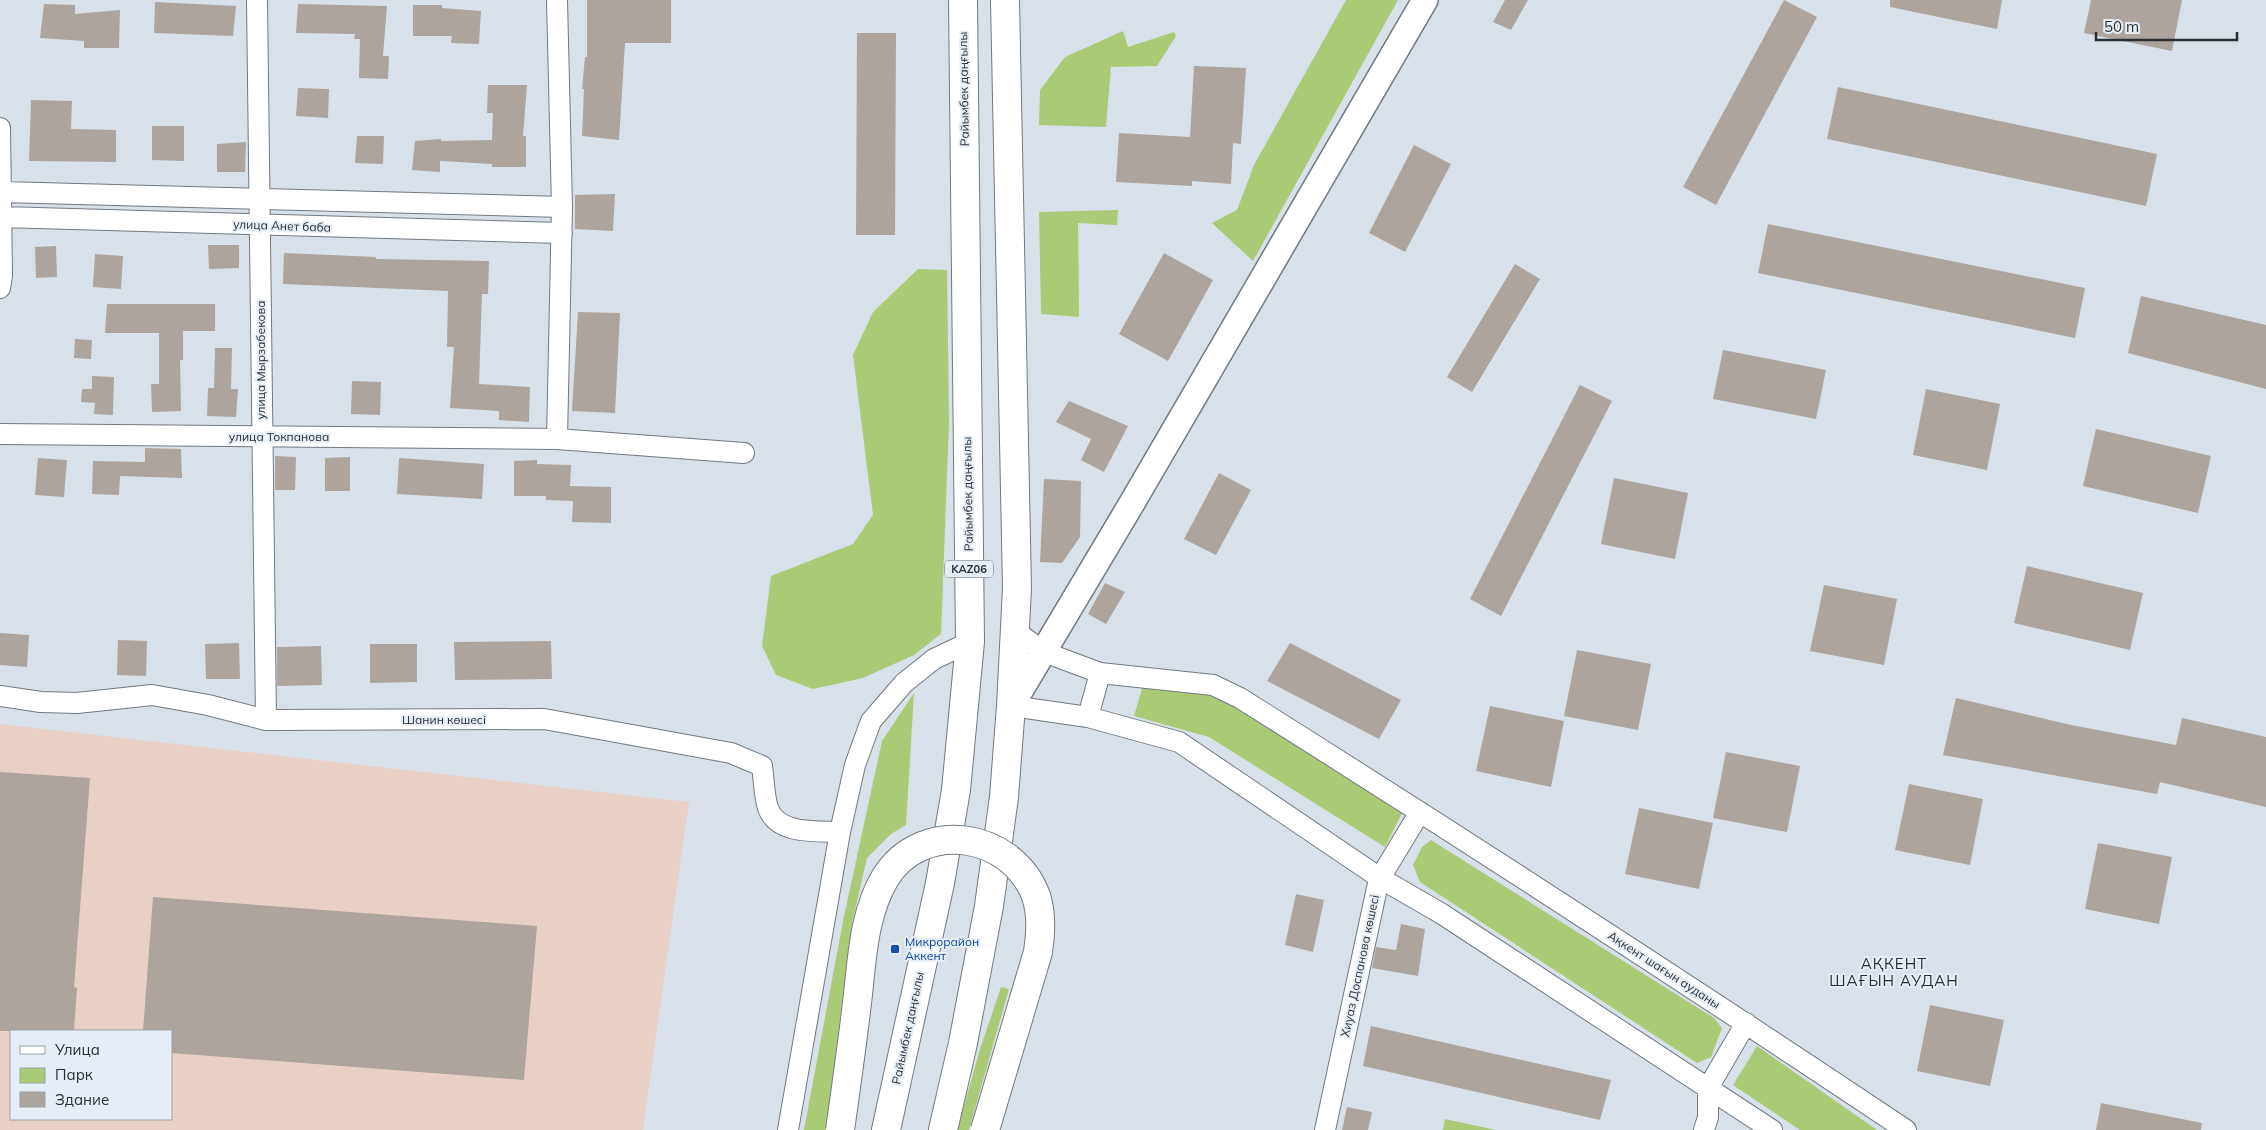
<svg xmlns="http://www.w3.org/2000/svg" width="2266" height="1130" font-family="Mulish,sans-serif">
<style>
.industrial{fill:#e8d0c7;fill-rule:evenodd}
.green{fill:#aaca76}
.building{fill:#ada49d}
.lines{fill:none;stroke-linecap:round;stroke-linejoin:round}
.minor-casing{stroke:#717981;stroke-width:22}
.major-casing{stroke:#717981;stroke-width:28}
.highway-casing{stroke:#717981;stroke-width:30}
.minor{stroke:#fff;stroke-width:20}
.major{stroke:#fff;stroke-width:25}
.highway{stroke:#fff;stroke-width:28}
.highway-bridge-casing{stroke:#717981;stroke-width:30;stroke-linecap:butt}
.highway-bridge{stroke:#fff;stroke-width:28}
.transit-dot{fill:#1a4fb4;stroke:#e5eef7;stroke-width:2}
.labels{text-anchor:middle;stroke-width:4;stroke-linejoin:round;paint-order:stroke}
.shield{fill:#e5eef7;stroke:#63686c;stroke-width:1}
.shield-label{font-size:11px;font-weight:bold;fill:#2b2e31}
.street-label{font-size:12px;fill:#2b2e31;stroke:#e5eef7}
.transit-label{font-size:12px;fill:#164399;stroke:#e5eef7;text-anchor:start}
.quarter-label{font-size:15px;letter-spacing:1px;fill:#2b2e31;stroke:#e5eef7}
</style>
<rect width="100%" height="100%" fill="#d8e1e9"/>
<path class="industrial" d="M0 724 689 802 643 1130H0ZM11 1031H171V1119H11Z"/>
<path class="green" d="M1346 0H1398L1253 261 1212 223 1237 210 1254 165Z
M1123 31 1128 47 1174 32 1176 36 1157 66 1111 67 1106 127 1039 125 1040 90 1065 57Z
M1118 210 1117 225 1078 223 1079 317 1041 314 1039 212Z
M918 269 947 270 949 424 941 634 914 655 863 678 813 689 776 675 762 646 771 576 853 544 873 515 853 355 873 312Z
M1143 685 1217 695 1403 811 1385 847 1209 737 1134 716Z
M914 693 906 825 891 834 867 858 852 923 826 1130H804L843 921 882 741Z
M1431 840 1714 1018 1722 1028 1711 1057 1697 1063 1420 882 1413 865 1422 847Z
M1001 987 1009 989 969 1130H957L981 1046Z
M1757 1046 1877 1130H1800L1733 1085Z
M1445 1119 1496 1130H1443Z"/>
<path class="building" d="M587 0H671V43H625L619 140 582 136 584 89H582L585 57H587Z
M1505 0H1528L1511 30 1493 22Z
M1784 0 1817 17 1716 205 1683 187Z
M1890 0H2002L1997 29 1890 7Z
M2091 0H2182L2172 51 2084 33Z
M155 2 236 6 233 36 154 33Z
M44 4 75 5V14L120 10 119 48H84V41L40 38Z
M298 4 387 6 383 56H389L388 79 359 78 360 39H354L355 34 296 33Z
M413 5H442V8L481 11 479 44 451 43 452 36H413Z
M857 33H896L895 235H856Z
M1194 66 1246 68 1241 144 1233 143 1231 184 1192 181V186L1116 182 1119 133 1190 137Z
M488 85H527L523 136H526V167H492V164L440 161V172L412 170 415 141 441 139V141L492 140 493 113H487Z
M1838 87 2157 154 2146 206 1827 139Z
M298 88 329 89 328 118 296 116Z
M31 100 72 101 71 129 116 130V162L29 161Z
M152 126H184V161L152 160Z
M357 136H384L383 164 355 163Z
M246 142 245 172H217V144Z
M1414 145 1451 164 1405 252 1369 233Z
M615 194 613 231 575 229V195Z
M1768 224 2085 288 2075 338 1758 273Z
M208 245H239V268L209 269Z
M56 246 57 277 36 278 35 247Z
M284 253 376 257V259L489 261 488 294H482L479 384 530 387 529 422 499 420V411L450 408 454 347H447L448 291 283 284Z
M1164 253 1213 280 1168 361 1119 334Z
M95 254 123 256 121 289 93 287Z
M1515 264 1540 279 1472 392 1447 377Z
M2141 296 2266 325V389L2128 353Z
M107 304H215V331H183V360H180L181 411 152 412 151 384H159V333H105Z
M578 312 620 313 615 413 572 411Z
M75 339 92 340 91 359 74 358Z
M215 348H232L231 389H238L236 417 207 416 208 388H214Z
M1723 350 1826 370 1816 419 1713 399Z
M92 376 114 377 113 415 94 414 95 403 81 402 82 389H92Z
M352 381 381 382 380 415 351 414Z
M1580 385 1612 401 1501 616 1470 599Z
M1926 389 2000 404 1987 470 1913 455Z
M1069 401 1128 426 1104 472 1081 460 1091 439 1056 422Z
M2096 429 2211 456 2198 513 2083 486Z
M145 448 181 449 182 478 120 476 119 495 92 494 93 461 145 462Z
M275 456 296 457 295 490H275Z
M350 457V491H325V458Z
M38 458 67 460 64 497 35 495Z
M399 458 484 464 482 499 397 494Z
M537 460V464L571 465 570 486 611 487V523L572 522 573 501 546 500V496H514V461Z
M1219 473 1251 490 1216 555 1184 539Z
M1614 478 1688 493 1675 559 1601 544Z
M1044 479 1081 481 1080 537 1062 563 1040 562Z
M2027 566 2143 593 2130 650 2014 623Z
M1105 583 1125 592 1106 624 1088 614Z
M1824 585 1897 599 1884 665 1810 651Z
M0 633 29 635 27 667 0 665Z
M118 640 147 641 146 676 117 675Z
M551 641 552 679 455 680 454 642Z
M239 643 240 679H206L205 644Z
M1290 643 1401 700 1379 739 1267 681Z
M370 644H417V682L370 683Z
M321 646 322 685 277 686V647Z
M1577 650 1651 664 1638 730 1564 716Z
M1956 698 2071 725 2176 745 2182 718 2266 737V807L2160 782 2157 794 1943 755Z
M1490 706 1564 721 1551 787 1476 771Z
M1726 752 1800 766 1787 832 1713 818Z
M0 772 90 778 74 987 77 988 74 1031H0Z
M1909 784 1983 799 1970 865 1895 850Z
M1639 808 1713 823 1699 889 1625 874Z
M2098 843 2172 857 2159 924 2085 909Z
M1296 894 1324 900 1313 952 1285 945Z
M153 897 537 926 524 1080 171 1053V1031H143Z
M1401 924 1425 929 1418 976 1372 968 1376 947 1396 950Z
M1930 1005 2004 1020 1990 1086 1917 1071Z
M1371 1026 1611 1080 1600 1120 1363 1066Z
M2101 1103 2202 1123 2201 1130H2096Z
M1347 1107 1372 1112 1368 1130H1342Z"/>
<g class="lines">
<g class="minor-casing">
<path id="minor" d="M257 0 266 720
M0 128 2 276 0 288
M2 192 562 207
M2 217 562 233
M0 434 557 439 744 453
M557 439 562 207 557 0
M1015 631 1044 652 1100 673 1213 685 1240 698C1464 839 1686 983 1906 1130
M0 696 41 702 77 703 152 695 208 705 266 720 544 719 731 753 762 766C764 779 764 796 768 808 777 835 817 831 840 832
M1011 706 1088 717 1179 742 1380 878 1442 914 1772 1130
M1088 717 1100 673
M788 1130 840 832 855 765 871 721 904 683 934 659 970 642
M1325 1130 1377 888 1380 878 1420 812
M1704 1130 1708 1117V1088L1746 1023"/>
</g>
<g class="major-casing">
<path id="major" d="M1011 706 1132 503 1425 0"/>
</g>
<g class="highway-casing">
<path id="highway" d="M886 1130 940 883 956 790 970 642 963 0
M943 1130 963 1043 989 906 1004 797 1011 706 1017 588 1005 0"/>
</g>
<use href="#minor" class="minor"/>
<use href="#major" class="major"/>
<use href="#highway" class="highway"/>
<g class="highway-bridge-casing">
<path id="highway-bridge" d="M840 1130C846 1088 852 1045 857 1003 862 961 863 915 885 878 922 818 1012 832 1036 896 1042 914 1041 933 1038 952L985 1130"/>
</g>
<use href="#highway-bridge" class="highway-bridge"/>
</g>
<rect class="transit-dot" x="890" y="944" width="10" height="10" rx="2.5"/>
<g class="labels">
<rect class="shield" x="945" y="560.5" width="48" height="17" rx="4"/>
<g class="shield-label">
<text x="969" y="573">KАZ06</text>
</g>
<g class="street-label">
<text transform="translate(964 89) rotate(-91)" y="4">Райымбек даңғылы</text>
<text transform="translate(282 226) rotate(2)" y="4">улица Анет баба</text>
<text transform="translate(261 360) rotate(-90)" y="4">улица Мырзабекова</text>
<text x="279" y="441">улица Токпанова</text>
<text transform="translate(968 494) rotate(-91)" y="4">Райымбек даңғылы</text>
<text x="444" y="724">Шанин көшесі</text>
<text transform="translate(1360 966) rotate(-78)" y="4">Хиуаз Доспанова көшесі</text>
<text transform="translate(1664 970) rotate(33)" y="4">Ақкент шағын ауданы</text>
<text transform="translate(908 1028) rotate(-78)" y="4">Райымбек даңғылы</text>
</g>
<g class="transit-label">
<text x="905" y="946">Микрорайон<tspan x="905" dy="14">Аккент</tspan></text>
</g>
<g class="quarter-label">
<text x="1894" y="969">АҚКЕНТ<tspan x="1894" dy="17">ШАҒЫН АУДАН</tspan></text>
</g>
</g>
<rect x="10" y="1030" width="162" height="90" fill="#e5eef7" stroke="#9ba1a8"/>
<rect x="20" y="1046" width="25" height="8" fill="#ffffff" stroke="#9ba1a8"/>
<text x="55" y="1055" font-size="15" fill="#2b2e31">Улица</text>
<rect x="20" y="1068" width="25" height="15" fill="#aaca76" stroke="#9ba1a8"/>
<text x="55" y="1080" font-size="15" fill="#2b2e31">Парк</text>
<rect x="20" y="1092" width="25" height="15" fill="#ada49d" stroke="#9ba1a8"/>
<text x="55" y="1105" font-size="15" fill="#2b2e31">Здание</text>
<path d="M2096 32v8h141v-8" fill="none" stroke="#2b2e31" stroke-width="2.5"/>
<text x="2104" y="32" font-size="15" fill="#2b2e31" stroke="#e5eef7" stroke-width="4" paint-order="stroke">50 m</text>
</svg>
